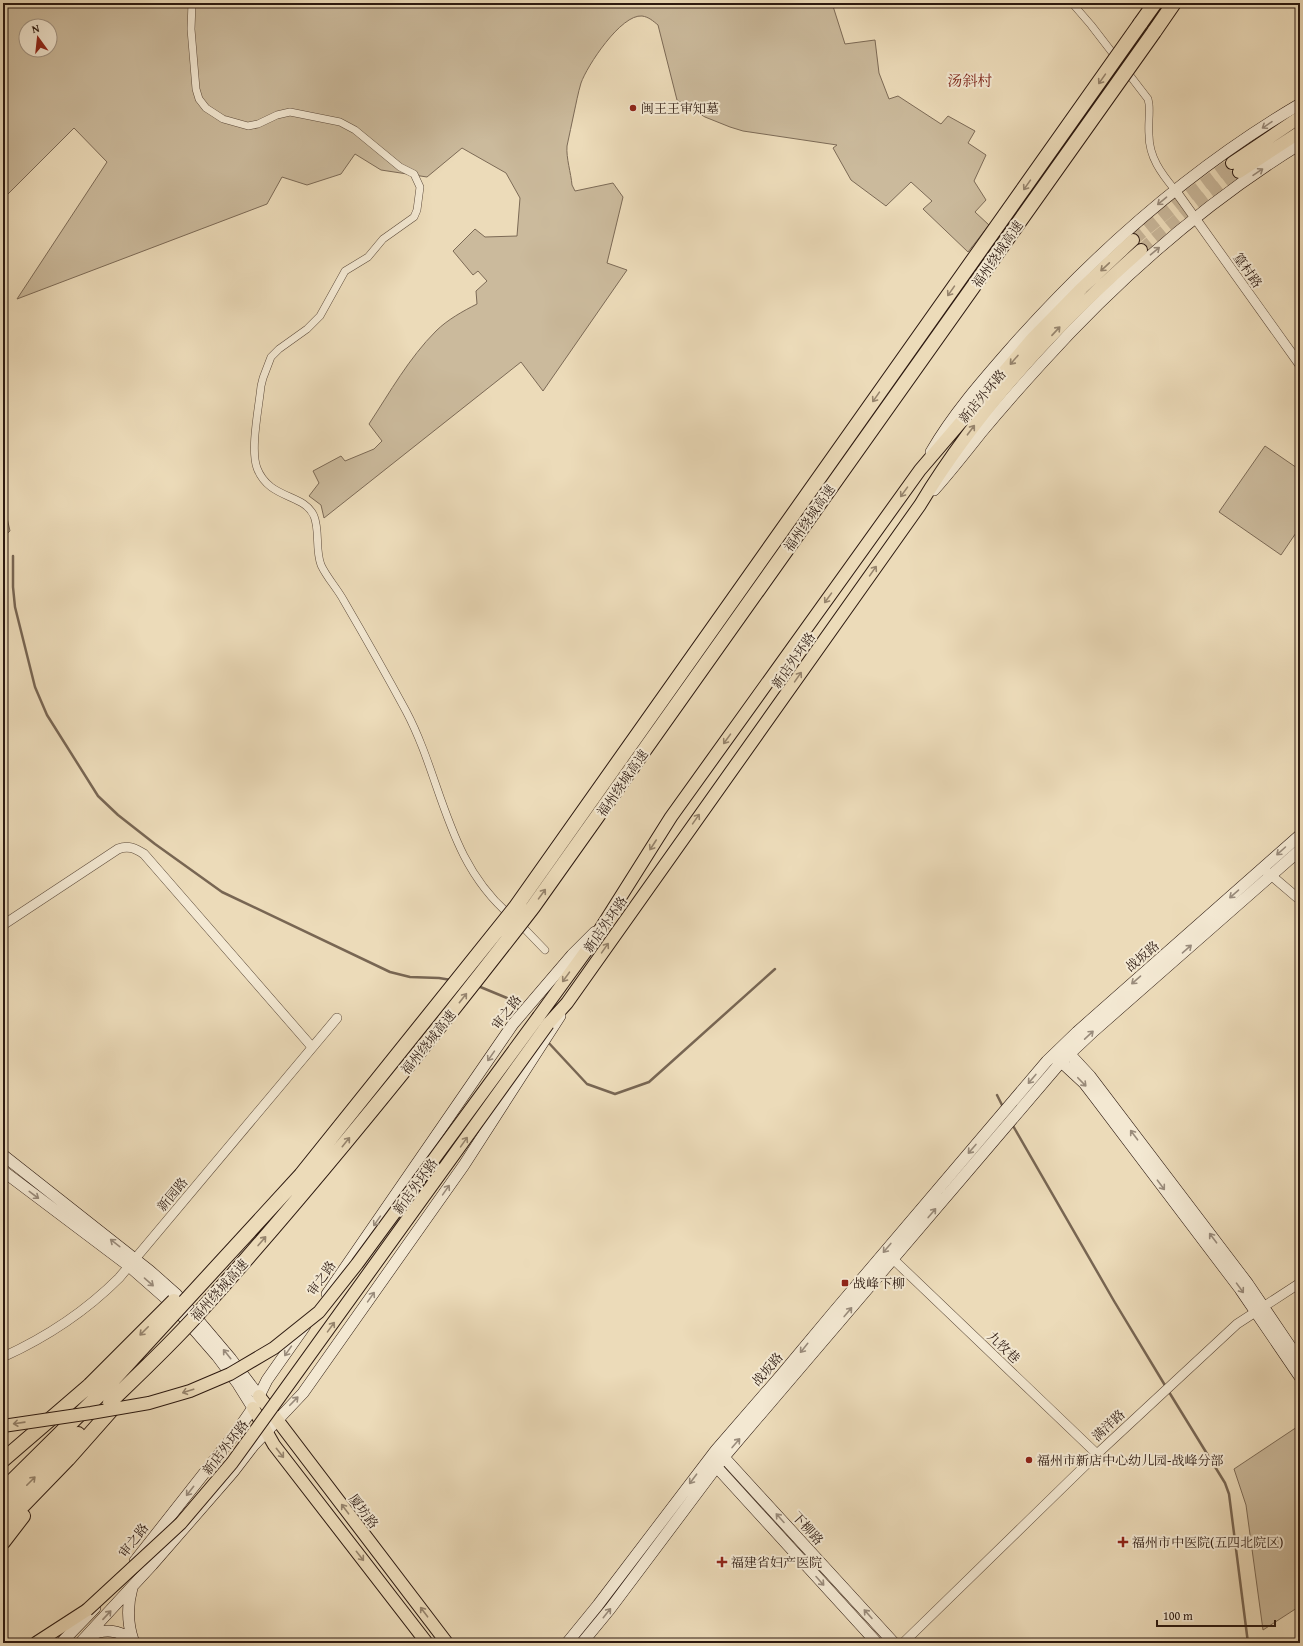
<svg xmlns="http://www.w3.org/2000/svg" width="1303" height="1646" font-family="'Gentium Book Plus','Noto Serif SC',serif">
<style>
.green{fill:#cbba9c;stroke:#7c6a56;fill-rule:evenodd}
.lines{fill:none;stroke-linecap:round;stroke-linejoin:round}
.stream{stroke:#786653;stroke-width:2.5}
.primary-tunnel{stroke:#c6b497;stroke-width:12;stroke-dasharray:12 6;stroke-linecap:butt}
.minor-casing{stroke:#5c4a3a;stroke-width:8}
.tertiary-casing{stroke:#5c4a3a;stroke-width:10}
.secondary-casing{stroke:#2c1910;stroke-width:12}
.primary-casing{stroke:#2c1910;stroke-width:14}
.trunk-casing{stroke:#2c1910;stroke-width:14}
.motorway-casing{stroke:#2c1910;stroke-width:16}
.minor{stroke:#f3e8d2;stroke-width:7}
.tertiary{stroke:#f3e8d2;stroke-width:9}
.secondary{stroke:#f3e8d2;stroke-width:11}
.primary{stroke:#ecdbb9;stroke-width:12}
.trunk{stroke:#ecdbb9;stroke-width:12}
.motorway{stroke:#ecdbb9;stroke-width:14}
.primary-bridge-casing{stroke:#2c1910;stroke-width:14;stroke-linecap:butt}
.motorway-bridge-casing{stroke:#2c1910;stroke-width:16;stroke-linecap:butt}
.primary-bridge{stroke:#ecdbb9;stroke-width:12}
.motorway-bridge{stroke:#ecdbb9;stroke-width:14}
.oneway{stroke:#96846d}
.oneway2{stroke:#998b7b}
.poi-dot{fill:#8f2418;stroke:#f3e8d2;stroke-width:1.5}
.labels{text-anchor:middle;stroke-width:4;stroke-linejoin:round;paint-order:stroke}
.poi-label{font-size:13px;fill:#2c1910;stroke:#f3e8d2;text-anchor:start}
.street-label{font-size:13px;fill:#2c1910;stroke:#f3e8d2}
.quarter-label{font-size:15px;fill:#7a1f14;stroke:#f3e8d2}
</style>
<rect width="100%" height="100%" fill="#ecdbb9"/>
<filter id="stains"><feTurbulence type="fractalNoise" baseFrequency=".005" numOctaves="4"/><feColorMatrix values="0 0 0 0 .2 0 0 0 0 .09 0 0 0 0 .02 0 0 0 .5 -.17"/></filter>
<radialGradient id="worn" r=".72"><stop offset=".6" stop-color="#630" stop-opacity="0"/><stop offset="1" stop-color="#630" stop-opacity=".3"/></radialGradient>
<path class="green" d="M3 3H832L845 44 875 40 879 73 889 99 898 96 941 124 948 116 975 131 968 143 986 155 974 181 986 200 975 212 989 225 968 252 923 209 932 201 911 182 886 206 851 180 833 148 837 145 743 131 730 127 705 117 677 100 658 25C653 21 649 17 642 16 621 14 587 66 581 83 578 93 576 104 574 113 572 124 569 135 567 146 566 158 571 173 572 185L575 191 613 183 623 197 607 263 627 270 543 391 521 362 324 518 321 505 309 496 319 483 313 471 341 456 345 461 374 449 382 441 369 424C390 392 409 358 436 331 447 320 463 311 477 304L476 291 487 281 478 271 473 275 453 251 475 229 485 237 517 236 520 198 506 173 462 148 427 177 381 170 355 154 341 174 307 185 282 177 267 204 17 299 107 162 74 128 3 199ZM26 26H50V50H26Z
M1265 446 1300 470V527L1281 555 1219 512Z
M3 500 10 531 3 537Z
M1300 1425V1606L1263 1630 1246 1505 1234 1469Z"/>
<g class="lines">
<path class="stream" d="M13 556V587L15 607 35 687 47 715 98 796 118 815 155 844 222 892 390 972 410 977 439 978 451 980
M478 986 507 998 520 1012
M547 1041 587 1084 615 1094 649 1082 775 969
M997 1095 1003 1107
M1012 1124 1114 1301 1166 1387
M1169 1392 1225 1483 1229 1494 1248 1643"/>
<path class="primary-tunnel" d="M1133 240 1181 201 1232 163
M1141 250 1189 210 1239 172"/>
<g class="minor-casing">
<path id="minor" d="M192 3 191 29 196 89 199 99 206 108 223 119 248 126 258 124 277 115 290 112 340 122 355 130 400 167 414 174 420 187 417 210 414 217 383 239 368 257 345 271 320 316 307 329 279 349 271 357 263 378 261 386C259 407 250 449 257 468 269 500 304 493 314 516 320 531 315 549 321 565 327 578 337 588 344 601 365 637 386 674 406 711 443 781 446 861 511 916
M1072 3 1091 25 1148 99 1149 104C1150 114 1148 125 1149 135 1149 157 1161 173 1175 190
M519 923 545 950"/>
</g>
<g class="tertiary-casing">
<path id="tertiary" d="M1175 190 1300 365
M1266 871 1300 900
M3 925 118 849C128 845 135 848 144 854L312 1047
M893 1259 1097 1454
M3 1357C47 1337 85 1312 119 1278L337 1018
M903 1643 1097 1454 1237 1324 1300 1283"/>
</g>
<g class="secondary-casing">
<path id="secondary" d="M931 452C953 414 982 381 1010 349 1094 254 1191 168 1300 104
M934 490C950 472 965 453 980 434 1000 410 1021 386 1042 363 1118 279 1203 204 1300 144
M1065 1049 1090 1076 1248 1284 1300 1361
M1057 1058 1084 1083 1094 1096 1240 1289 1300 1377
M3 1155 150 1271 176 1294 231 1359 259 1396
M3 1171 129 1266 170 1302 217 1356 238 1384 253 1408
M327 1294 513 1024 572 955 595 932
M720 1453 894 1643
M712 1462 877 1643
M135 1561 235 1434 253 1408 267 1380 305 1326
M132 1588C127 1606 127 1622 133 1640
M89 1636C105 1628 118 1630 133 1640
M61 1643 95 1608
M80 1643 152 1565 233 1472 253 1446 303 1393 464 1165 560 1016
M567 1643 598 1605 716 1450 782 1374 832 1314 1047 1061 1077 1032 1300 835
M582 1643 610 1609 724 1457 1061 1062 1095 1030 1300 850"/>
</g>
<g class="primary-casing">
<path id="primary" d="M1232 163 1300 117
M1239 172 1300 132
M539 1016 589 947 671 817 920 470 1032 339 1082 288 1133 240
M548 1024 567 1003 920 505C978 409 1057 324 1141 250
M259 1396 447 1643
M253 1408 274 1445 427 1643"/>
</g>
<g class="trunk-casing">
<path id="trunk" d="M36 1643 87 1610"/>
</g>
<g class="motorway-casing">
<path id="motorway" d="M1140 24 1155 3
M1154 32 1174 3
M3 1460 90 1385
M3 1490 100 1394
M3 1508 78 1434
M3 1526 68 1459 114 1407
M3 1542 23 1516"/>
</g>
<use href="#minor" class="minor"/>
<use href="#tertiary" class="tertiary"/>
<use href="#secondary" class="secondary"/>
<use href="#primary" class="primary"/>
<use href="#trunk" class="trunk"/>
<use href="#motorway" class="motorway"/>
<g class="primary-bridge-casing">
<path id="primary-bridge" d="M3 1426 91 1413 149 1403 190 1391 230 1374 274 1348 319 1312 357 1264 539 1016
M87 1610 181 1523 232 1463 548 1024"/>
</g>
<g class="motorway-bridge-casing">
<path id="motorway-bridge" d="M90 1385 174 1301
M100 1394 301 1175 515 908 1140 24
M110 1402C139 1374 169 1346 196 1316 314 1185 425 1047 533 907L1154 32"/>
</g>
<use href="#primary-bridge" class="primary-bridge"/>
<use href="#motorway-bridge" class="motorway-bridge"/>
</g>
<defs><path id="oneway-shaft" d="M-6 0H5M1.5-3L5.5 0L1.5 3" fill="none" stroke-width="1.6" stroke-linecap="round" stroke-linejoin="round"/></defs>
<g class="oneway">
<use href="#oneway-shaft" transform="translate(1102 79) rotate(125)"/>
<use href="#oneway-shaft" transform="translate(1027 185) rotate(125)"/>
<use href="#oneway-shaft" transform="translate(1105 267) rotate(137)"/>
<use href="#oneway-shaft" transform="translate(951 291) rotate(125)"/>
<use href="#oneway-shaft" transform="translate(1056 331) rotate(-47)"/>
<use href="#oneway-shaft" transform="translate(1014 360) rotate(131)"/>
<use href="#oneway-shaft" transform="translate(876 397) rotate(125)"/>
<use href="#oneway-shaft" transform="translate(971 430) rotate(-53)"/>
<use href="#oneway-shaft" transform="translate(904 492) rotate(126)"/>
<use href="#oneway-shaft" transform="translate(873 571) rotate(-55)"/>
<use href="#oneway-shaft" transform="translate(828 598) rotate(126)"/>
<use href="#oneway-shaft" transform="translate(798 677) rotate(-55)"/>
<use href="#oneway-shaft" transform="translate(727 739) rotate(126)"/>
<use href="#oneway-shaft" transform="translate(696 819) rotate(-55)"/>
<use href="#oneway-shaft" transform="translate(653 845) rotate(123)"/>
<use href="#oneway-shaft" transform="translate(542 894) rotate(-54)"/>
<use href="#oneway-shaft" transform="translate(605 948) rotate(-55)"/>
<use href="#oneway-shaft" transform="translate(566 977) rotate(126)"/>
<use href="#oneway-shaft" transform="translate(463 998) rotate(-52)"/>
<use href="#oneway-shaft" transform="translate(346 1142) rotate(-51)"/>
<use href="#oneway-shaft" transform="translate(464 1142) rotate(-55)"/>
<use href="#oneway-shaft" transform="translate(262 1241) rotate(-49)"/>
<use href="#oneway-shaft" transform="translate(331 1327) rotate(-54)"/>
<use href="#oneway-shaft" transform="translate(144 1331) rotate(135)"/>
<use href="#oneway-shaft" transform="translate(188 1391) rotate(162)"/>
<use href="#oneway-shaft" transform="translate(19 1423) rotate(172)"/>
<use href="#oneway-shaft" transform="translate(280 1453) rotate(52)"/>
<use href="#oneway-shaft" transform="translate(31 1481) rotate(-45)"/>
<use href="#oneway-shaft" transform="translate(345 1509) rotate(-127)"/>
<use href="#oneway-shaft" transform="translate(360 1556) rotate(52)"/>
<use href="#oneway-shaft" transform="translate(424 1612) rotate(-127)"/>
</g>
<g class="oneway2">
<use href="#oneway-shaft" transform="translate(1267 125) rotate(146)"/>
<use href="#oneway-shaft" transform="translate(1258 172) rotate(-34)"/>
<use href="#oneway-shaft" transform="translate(1162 201) rotate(140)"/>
<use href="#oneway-shaft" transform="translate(1155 251) rotate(-40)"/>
<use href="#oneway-shaft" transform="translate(1281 851) rotate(138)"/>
<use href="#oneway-shaft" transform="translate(1234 894) rotate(139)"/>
<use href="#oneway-shaft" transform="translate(1187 949) rotate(-41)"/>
<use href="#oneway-shaft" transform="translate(1136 980) rotate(139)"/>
<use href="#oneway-shaft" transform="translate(1089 1035) rotate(-43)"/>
<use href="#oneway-shaft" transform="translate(491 1056) rotate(125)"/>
<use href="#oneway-shaft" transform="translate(1032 1079) rotate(130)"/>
<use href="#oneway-shaft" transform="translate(1082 1082) rotate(46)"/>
<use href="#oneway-shaft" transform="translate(1134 1135) rotate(-127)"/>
<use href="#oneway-shaft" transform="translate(972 1149) rotate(131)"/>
<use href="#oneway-shaft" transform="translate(1161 1185) rotate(53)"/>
<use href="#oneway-shaft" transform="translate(446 1190) rotate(-55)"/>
<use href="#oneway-shaft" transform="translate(34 1195) rotate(37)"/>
<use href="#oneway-shaft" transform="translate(932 1213) rotate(-50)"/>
<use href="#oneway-shaft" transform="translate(377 1221) rotate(125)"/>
<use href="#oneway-shaft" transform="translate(1213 1238) rotate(-127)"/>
<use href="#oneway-shaft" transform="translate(115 1243) rotate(-142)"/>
<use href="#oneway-shaft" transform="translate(887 1248) rotate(130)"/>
<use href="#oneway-shaft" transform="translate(149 1282) rotate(41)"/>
<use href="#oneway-shaft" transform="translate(1240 1288) rotate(54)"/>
<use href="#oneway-shaft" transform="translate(371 1297) rotate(-55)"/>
<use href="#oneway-shaft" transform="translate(848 1312) rotate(-50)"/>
<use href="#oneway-shaft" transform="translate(804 1348) rotate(129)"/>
<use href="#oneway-shaft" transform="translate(288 1351) rotate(125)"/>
<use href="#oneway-shaft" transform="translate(227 1354) rotate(-129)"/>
<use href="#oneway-shaft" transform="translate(294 1401) rotate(-46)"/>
<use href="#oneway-shaft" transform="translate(736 1443) rotate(-49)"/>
<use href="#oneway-shaft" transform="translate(693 1479) rotate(127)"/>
<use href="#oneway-shaft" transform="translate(190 1491) rotate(128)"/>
<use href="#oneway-shaft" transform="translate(780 1518) rotate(-132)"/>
<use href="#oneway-shaft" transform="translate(820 1581) rotate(48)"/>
<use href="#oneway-shaft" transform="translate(607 1613) rotate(-51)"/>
<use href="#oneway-shaft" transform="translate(868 1614) rotate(-132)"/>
<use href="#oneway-shaft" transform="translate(107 1615) rotate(-47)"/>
</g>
<g class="poi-dot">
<circle cx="633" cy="108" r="4"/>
<rect x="841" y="1279" width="8" height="8" rx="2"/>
<circle cx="1029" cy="1460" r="4"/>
<path d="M1121 1536h4v4h4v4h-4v4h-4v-4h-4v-4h4z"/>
<path d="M720 1556h4v4h4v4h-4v4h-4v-4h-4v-4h4z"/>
</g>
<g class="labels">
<g class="poi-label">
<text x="641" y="113">闽王王审知墓</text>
<text x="853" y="1288">战峰下柳</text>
<text x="1037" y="1465">福州市新店中心幼儿园-战峰分部</text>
<text x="1132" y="1547">福州市中医院(五四北院区)</text>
<text x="731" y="1567">福建省妇产医院</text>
</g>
<g class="street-label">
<text transform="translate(997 254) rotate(-55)" y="5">福州绕城高速</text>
<text transform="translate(1248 270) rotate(55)" y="5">篁村路</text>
<text transform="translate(982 396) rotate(-50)" y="5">新店外环路</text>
<text transform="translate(809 518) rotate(-55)" y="5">福州绕城高速</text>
<text transform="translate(793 660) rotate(-55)" y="5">新店外环路</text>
<text transform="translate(622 783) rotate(-55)" y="5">福州绕城高速</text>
<text transform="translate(605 924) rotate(-55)" y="5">新店外环路</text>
<text transform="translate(1142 956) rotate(-41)" y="5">战坂路</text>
<text transform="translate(506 1012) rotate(-53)" y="5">审之路</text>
<text transform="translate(428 1042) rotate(-51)" y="5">福州绕城高速</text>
<text transform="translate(415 1186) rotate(-54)" y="5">新店外环路</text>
<text transform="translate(172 1194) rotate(-50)" y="5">新园路</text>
<text transform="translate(321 1278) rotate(-55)" y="5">审之路</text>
<text transform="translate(219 1290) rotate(-48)" y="5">福州绕城高速</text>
<text transform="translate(1004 1347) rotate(44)" y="5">九牧巷</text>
<text transform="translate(767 1369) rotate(-49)" y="5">战坂路</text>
<text transform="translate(1108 1425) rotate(-43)" y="5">满洋路</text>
<text transform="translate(225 1447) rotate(-52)" y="5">新店外环路</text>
<text transform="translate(364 1511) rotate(53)" y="5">厦坊路</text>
<text transform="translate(808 1528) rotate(48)" y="5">下柳路</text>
<text transform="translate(133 1540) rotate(-52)" y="5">审之路</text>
</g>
<g class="quarter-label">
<text x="970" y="86">汤斜村</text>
</g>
</g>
<rect width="1303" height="1646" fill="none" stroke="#ecdbb9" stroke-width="16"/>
<rect x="4" y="4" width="1295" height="1638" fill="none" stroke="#2c1910" stroke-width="2"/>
<rect x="8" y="8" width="1287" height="1630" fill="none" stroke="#2c1910"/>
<g transform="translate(38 38) rotate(345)"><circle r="19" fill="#f3e8d2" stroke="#a39584"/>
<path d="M0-3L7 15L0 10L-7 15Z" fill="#8f2418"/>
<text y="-6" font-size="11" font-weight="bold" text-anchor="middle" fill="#2c1910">N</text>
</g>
<path d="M1157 1620v6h118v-6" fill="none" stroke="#2c1910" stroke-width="2"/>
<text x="1163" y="1620" font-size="12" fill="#2c1910" stroke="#f3e8d2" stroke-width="3" paint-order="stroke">100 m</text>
<rect width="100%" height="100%" filter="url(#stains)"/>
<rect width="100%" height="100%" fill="url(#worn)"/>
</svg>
